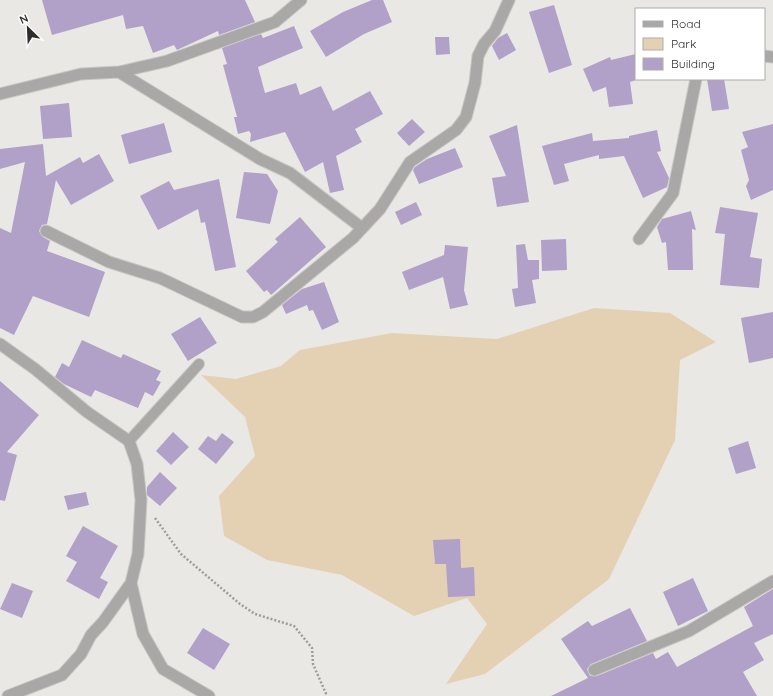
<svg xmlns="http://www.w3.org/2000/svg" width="773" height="696" font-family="Quicksand,sans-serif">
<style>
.green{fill:#e4d1b4}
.building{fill:#b1a0c8}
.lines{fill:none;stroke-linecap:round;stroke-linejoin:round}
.service-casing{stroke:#c8c6c3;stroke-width:12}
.minor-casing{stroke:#c8c6c3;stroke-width:13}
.path{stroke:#9d9b98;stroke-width:2.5;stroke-dasharray:2 2;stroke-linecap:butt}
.service{stroke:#a9a8a6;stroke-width:10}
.minor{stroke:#a9a8a6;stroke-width:11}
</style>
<rect width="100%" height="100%" fill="#eae8e4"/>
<path class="green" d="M594 308 670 313 716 342 680 360 675 440 609 579 485 674 446 684 487 624 467 598 414 616 342 575 267 560 224 536 219 496 255 456 245 417 201 375 236 379 281 366 300 350 392 333 497 339Z"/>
<path class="building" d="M42 0H245L255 22 219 35 218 31 177 50 174 45 153 53 143 26 126 29 123 15 52 35Z
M372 0H383L392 22 364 34 326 57 310 31 343 12Z
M554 5 572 65 549 73 529 12Z
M294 26 303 48 258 67 265 93 296 83 300 95 321 86 333 111 370 91 383 114 355 129 362 142 336 156 344 190 330 193 323 162 305 172 285 132 250 142 251 134 249 131 238 134 234 117H237L223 65 227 64 222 48 261 34 263 38Z
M507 33 516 50 499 60 492 46 498 38Z
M435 37H449L450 54 436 55Z
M636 54V80L630 82 633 104 609 107 606 87 593 92 583 69 610 57 611 60Z
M707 79H724L729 109 712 111Z
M69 103 72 137 43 139 40 106Z
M412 119 425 132 409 146 397 133Z
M164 123 172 152 129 164 121 135Z
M773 124V190L751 200 746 186 749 180 741 150 748 147 742 132Z
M517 125 529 202 497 207 492 178 506 176 489 136Z
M657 130 661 151 657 152 669 178 667 187 643 198 624 156 599 159V155L564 164 569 181 554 185 542 146 592 133 593 141 629 138V136Z
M43 144 46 176 80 157 83 163 99 154 114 181 71 205 56 180 47 224 42 225 39 231 43 237 50 241 47 251 105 272 89 317 33 296 14 335 0 328V228L11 233 25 162 0 169V149Z
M455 148 463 167 419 184 413 170 415 167 427 159Z
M244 172 267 174 278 191 270 224 236 218Z
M219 179 236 267 215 271 205 222 201 223 198 209 158 230 140 196 169 181 174 190Z
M416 202 422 215 401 225 395 212Z
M720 207 758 213 750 257 762 259 759 288 720 285 725 234 715 233Z
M691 211 696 230 692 229 693 270H668L666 242 662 243 657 227 662 219Z
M300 217 326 247 271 295 267 290 264 292 246 271 278 242 275 239Z
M566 239 567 270 542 271 541 240Z
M525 244 528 260H539V279L532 280 536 303 515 307 512 289 518 288 516 245Z
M445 245 468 247 464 290 468 305 450 309 443 277 409 290 402 272 444 255Z
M324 282 339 322 322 330 313 310 309 311 307 305 286 314 282 305 302 289Z
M773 312V358L749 363 741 318Z
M200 317 217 343 188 361 171 334Z
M82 340 121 358 123 354 161 371 156 380 161 382 153 396 145 392 138 408 95 390 91 397 64 384 55 377 62 363 69 367Z
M0 381 39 415 7 452 17 455 5 501 0 500Z
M173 432 189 447 171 465 156 451Z
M222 433 234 442 216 464 198 449 208 436 216 441Z
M748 441 756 468 736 474 728 448Z
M160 472 177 488 160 506 147 495V487Z
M86 492 89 505 68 510 64 496Z
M83 526 118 546 100 578 108 582 99 599 66 581 77 562 66 556Z
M460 539 461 568 474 567 475 596 448 597 446 564H435L433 540Z
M693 578 708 611 678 626 663 592Z
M12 583 33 591 22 618 0 609Z
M773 589V634L754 643 764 660 743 672 757 696H551L588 678 561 639 588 621 592 626 630 608 647 641 591 664 587 669 590 676H597L653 653 656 659 668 652 677 667 753 626 744 607Z
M203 628 230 644 214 670 187 653Z"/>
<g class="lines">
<g class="service-casing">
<path id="service" d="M129 441 199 364"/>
</g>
<g class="minor-casing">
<path id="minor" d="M764 56 773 57
M119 72 260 159 290 173 362 228
M0 94 81 74 119 72 167 61 275 22 301 0
M46 231 109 262 160 278 242 317H253L263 312 353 238 380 209 410 162 456 130 466 117 475 83 478 56 484 44 495 31 509 0
M639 239 673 193 696 79
M0 344 35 369 87 412 129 441 137 464 141 500 138 554 131 583 143 634 163 669 209 696
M594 670 689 631 773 581
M8 696 62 675 81 654 91 635 103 622 131 583"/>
</g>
<path class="path" d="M155 518 181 554 240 604 255 614 294 626 312 648 313 664 327 696"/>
<use href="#service" class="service"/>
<use href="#minor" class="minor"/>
</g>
<rect x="635" y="8" width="130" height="72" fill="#ffffff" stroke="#ababab"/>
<rect x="643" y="21" width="20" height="6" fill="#a9a8a6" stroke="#ababab"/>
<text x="671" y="28" font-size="12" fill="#2e2d2c">Road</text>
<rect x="643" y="38" width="20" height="12" fill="#e4d1b4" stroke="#ababab"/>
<text x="671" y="48" font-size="12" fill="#2e2d2c">Park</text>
<rect x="643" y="58" width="20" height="12" fill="#b1a0c8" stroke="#ababab"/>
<text x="671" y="68" font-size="12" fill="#2e2d2c">Building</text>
<g transform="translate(28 28) rotate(336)" stroke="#ffffff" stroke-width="3" paint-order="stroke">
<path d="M0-3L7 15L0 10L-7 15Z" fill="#2e2d2c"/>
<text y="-6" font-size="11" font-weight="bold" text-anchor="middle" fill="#2e2d2c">N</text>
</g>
</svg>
